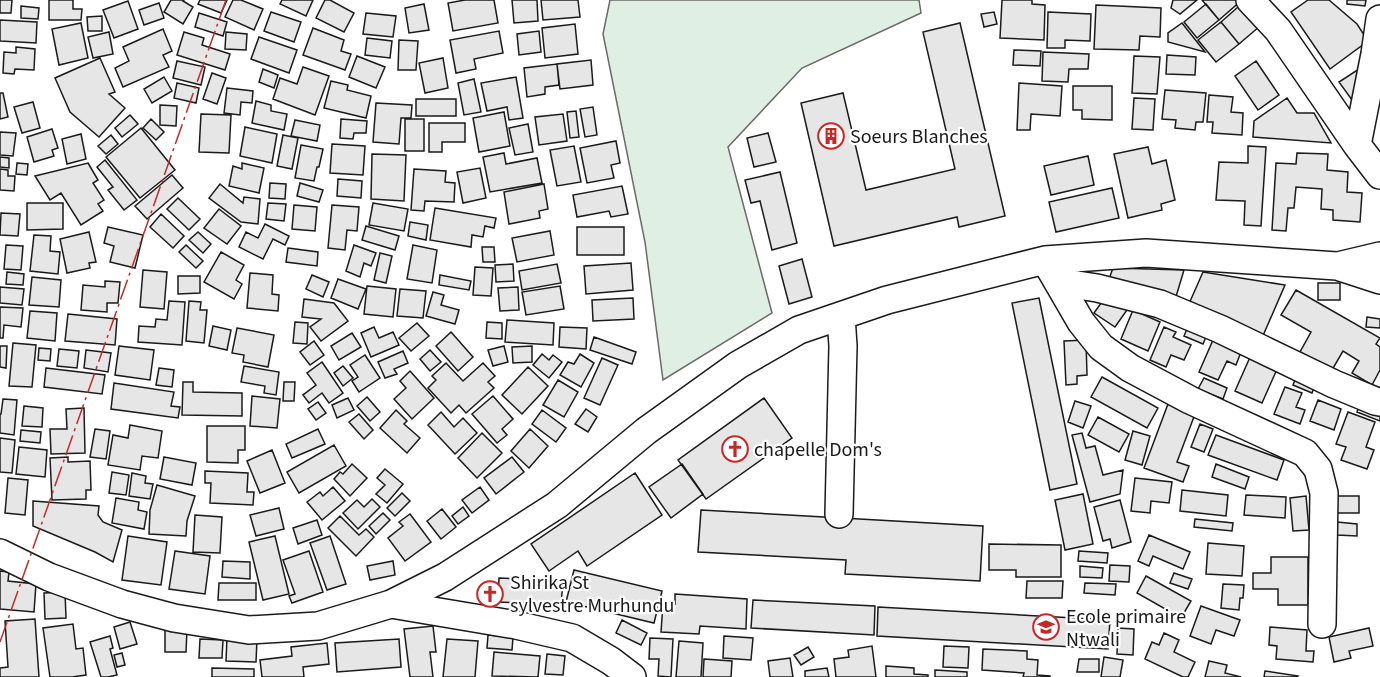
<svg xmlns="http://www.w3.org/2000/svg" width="1380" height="677" font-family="'Source Sans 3',sans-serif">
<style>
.green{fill:#e0efe3;stroke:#6a6a6a;stroke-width:1.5}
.building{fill:#e6e6e6;stroke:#1a1a1a;stroke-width:1.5}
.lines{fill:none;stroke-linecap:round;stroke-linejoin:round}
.minor-casing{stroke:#1a1a1a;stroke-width:30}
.minor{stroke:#fff;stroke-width:27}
.power{stroke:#c62828;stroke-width:1.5;stroke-dasharray:21 4.5 3 4.5;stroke-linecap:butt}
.labels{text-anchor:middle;stroke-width:4.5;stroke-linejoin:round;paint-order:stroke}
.poi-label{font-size:20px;fill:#1a1a1a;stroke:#fff;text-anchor:start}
</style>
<rect width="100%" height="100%" fill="#fff"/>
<path class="green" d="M610 0H919L921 13 802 68 728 147 772 313 663 380 645 242 603 34Z"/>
<path class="building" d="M0 0H12L11 13H0Z
M49 0H73V9H82L81 20H49Z
M171 0H184L183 1 193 7 183 24 164 12Z
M200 0H227L221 13 198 4Z
M233 0H241L263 9 254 30 225 17Z
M282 0H313L306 16 280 4Z
M325 0H330L354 13 344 32 316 18Z
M465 0H494L498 23 453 31 448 3Z
M512 0H537L538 21 514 23Z
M541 0H578L580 17 543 20Z
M1002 0H1032V4L1045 5 1044 40 1000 38Z
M1173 0H1197L1180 14 1171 8Z
M1202 0H1242L1219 20Z
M1246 0 1267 20 1239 44 1221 22Z
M1308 0H1329L1357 24 1368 41 1330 69 1291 12Z
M1347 0H1366L1365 6 1347 4Z
M128 1 138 29 114 38 103 10Z
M159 3 164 18 144 25 139 10Z
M424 4 429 30 409 33 405 8Z
M1206 4 1219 20 1197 38 1184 22Z
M1096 5 1161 8 1160 37 1140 36 1139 50 1094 49Z
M21 6 39 8 38 19 21 18Z
M271 12 301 22 294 42 264 31Z
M994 12 997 24 984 27 981 14Z
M1048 12 1091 14 1090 41 1065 40V48H1047Z
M199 13 227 22 223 36 195 27Z
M366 13 396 16 393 37 363 34Z
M102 16V31H88L87 17Z
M0 20 37 22 36 43 0 41Z
M1221 22 1239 44 1216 62 1198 40Z
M81 23 88 58 59 65 52 29Z
M960 23 1005 216 959 227 957 217 834 246 801 103 843 93 866 190 955 169 923 32Z
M1182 23 1205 52 1168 42V33Z
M575 24 578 54 545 58 542 28Z
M313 28 344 40 341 51 351 54 345 70 303 55Z
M163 29 172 51 163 55 169 67 123 87 115 68 129 61 123 47Z
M499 31 503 53 474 59 476 69 456 73 450 40Z
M539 31 541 52 519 55 517 34Z
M109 32 113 54 93 58 88 37Z
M184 32 204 38 202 45 230 54 225 70 177 55Z
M226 32 247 34 246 50 225 49Z
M259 37 297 50 289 73 251 59Z
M367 38 392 41 390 58 365 55Z
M399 40 418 41 416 70H398Z
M16 47 35 49 34 70 15 69 14 74 3 73 4 52 16 53Z
M1014 50 1041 51 1040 66 1013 65Z
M1043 52 1089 54 1088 69H1069L1068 82 1042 81Z
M1167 55 1196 57 1195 75 1166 74Z
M357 56 385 67 376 88 349 77Z
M1134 56 1160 57 1157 94 1132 93Z
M100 58 115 92 109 94 125 108 99 137 70 112 55 78Z
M443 58 448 88 425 93 419 63Z
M591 60 593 85 560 89 557 64Z
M177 61 205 67 201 85 173 78Z
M1256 61 1279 95 1258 110 1235 76Z
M557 64 559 85 545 87V94L527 97 524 68Z
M1365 65 1357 107 1339 82Z
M303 67 329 76 315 115 273 99 280 78 297 84Z
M263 69 278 75 274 88 259 82Z
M212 73 226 78 217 104 203 99Z
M164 77 172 91 152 103 144 89Z
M516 77 523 118 509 120 507 107 487 111 481 83Z
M474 79 481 112 464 115 458 83Z
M331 81 348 85 347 90 371 96 366 118 324 108Z
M177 83 199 88 196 103 174 98Z
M1019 83 1062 86 1060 116 1031 114 1030 130H1017Z
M1073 86H1112V120L1082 119V110H1073Z
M227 88 253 91 252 103 241 102 240 115 224 113Z
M1165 90 1206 93 1203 122H1196L1195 130 1175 128 1176 120 1162 119Z
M0 93H3L8 117 0 119Z
M1209 95 1233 97 1231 112 1243 113 1242 135 1212 133 1213 122H1207Z
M1134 98 1155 99 1153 130 1132 129Z
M1287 98 1297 113H1314L1331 143 1253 137 1254 121Z
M416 99H456V116H416Z
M256 101 271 105V111L287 114 284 130 252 123Z
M33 102 40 128 22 133 14 107Z
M376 103 412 105 411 118H401L399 144 373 142Z
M160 105 177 106 176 126 160 125Z
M593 107 597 135 585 137 580 109Z
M576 111 579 137 570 138 567 112Z
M504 112 510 146 479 152 473 118Z
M201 114 231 115 229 153 199 152Z
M563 114 567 141 539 145 535 117Z
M130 115 138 124 122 137 115 128Z
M151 119 164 132 156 140 143 128Z
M341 119 367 121 366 133H354L353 139 340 138Z
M405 119H424V151H405Z
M295 120 320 125 317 141 291 136Z
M429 123H465V142H442V152H429Z
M528 124 533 152 515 155 509 128Z
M245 127 277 134 272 163 240 156Z
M141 128 175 170 140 198 106 157Z
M52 129 58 148 52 150 54 156 34 162 27 137Z
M0 132 16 133 13 156 0 155Z
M768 133 776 162 754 167 747 138Z
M81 134 86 159 67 164 62 139Z
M111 135 118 144 106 154 98 146Z
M283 135 298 138 292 169 277 166Z
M616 141 620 163 611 165 614 178 587 183 580 148Z
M332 144 365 146 363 175 330 173Z
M301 145 323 149 319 167H317L314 181 295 178Z
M574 146 581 182 557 186 550 150Z
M1248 146 1266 147 1261 226 1244 225 1245 201 1216 200 1219 162 1248 163Z
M1148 147 1152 164 1166 160 1175 200 1161 204 1162 210 1128 218 1114 154Z
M504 153 506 164 537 158 542 183 490 192 483 157Z
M1297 153 1328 154 1327 170 1348 172 1347 192 1362 193 1360 222 1333 220V210L1321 209 1322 189 1296 187 1294 208H1288L1286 231 1272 230 1276 163 1296 164Z
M372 154 406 155 404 201 371 199Z
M1088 156 1094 185 1051 195 1044 166Z
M0 157 9 158V168L0 167Z
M105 160 137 200 124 210 108 190 113 187 97 167Z
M17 163 28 164 27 175 16 174Z
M88 163 98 180 93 183 104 200 98 204 103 211 81 225 61 193 50 200 35 176Z
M242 163 264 168 259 193 229 186 233 166 242 169Z
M480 168 486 198 463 203 457 172Z
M0 169 8 170V176H15L14 191 0 190Z
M414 169 446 171 445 182 455 183 454 202 425 201 424 211 411 210Z
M780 172 797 243 772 250 760 201 751 203 745 180Z
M172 175 183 188 147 219 135 206Z
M338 179 362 181 361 198 337 196Z
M270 183 286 184 285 199 269 198Z
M300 183 323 190 319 202 297 196Z
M220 184 243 203 244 197 260 199 258 224 241 222 209 198Z
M544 184 548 209 539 211 540 218 509 224 504 192Z
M622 186 628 214 611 217 609 211 577 217 573 195Z
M1112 188 1119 218 1056 232 1049 202Z
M178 198 200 219 189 230 167 209Z
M27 203H63V229L27 230Z
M268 203 286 204 284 221 266 219Z
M373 203 408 209 404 231 369 225Z
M294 205 317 207 315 231 292 229Z
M332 205 359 207 357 231 347 230 345 250 328 248Z
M435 208 496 218 494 228 485 226 483 237 472 235 471 247 430 240Z
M219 209 241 226 227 244 204 228Z
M1 213 20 214 18 236 0 235Z
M161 214 184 236 173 248 150 227Z
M410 222 428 225 426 240 408 236Z
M265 224 289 236 285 245 273 239 263 259 239 247 246 232 258 238Z
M366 226 399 236 395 250 362 240Z
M108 227 143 235 135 268 110 262 114 246 104 243Z
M577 227H624V255H577Z
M550 231 554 255 517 262 512 238Z
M89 232 96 262 89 263 90 268 67 273 60 239Z
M198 232 211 244 203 253 189 240Z
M34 235 51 236 50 251 60 252 58 274 30 271Z
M6 245 23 246 21 270 4 269Z
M186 245 203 261 196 268 179 252Z
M354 245 376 253 371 266 364 263 360 277 346 271Z
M413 245 437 250 432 283 407 279Z
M482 247H494L495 262H483Z
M288 248 318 252 317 266 286 262Z
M221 252 244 265 236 280 242 284 234 299 204 282Z
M380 253 392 256 386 283 374 280Z
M802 259 812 297 789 304 779 266Z
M631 263 633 290 586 294 584 266Z
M513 264 514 281 496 282 495 265Z
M557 264 561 283 522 290 519 271Z
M475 267 493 268 491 296 473 295Z
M1113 268 1184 270 1175 300 1109 279Z
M143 270 167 272 164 309 140 307Z
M7 272 24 274 23 285 6 284Z
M1203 272 1285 285 1262 338 1188 306Z
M250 273 273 275 272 294 279 295 278 311 247 308Z
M312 275 329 282 323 297 306 289Z
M440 275 471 281 469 290 439 285Z
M178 276H200V293L178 294Z
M32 277 61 280 59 307 29 305Z
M338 279 366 289 358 309 331 298Z
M105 281 120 282 118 303H107V312L81 310 83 285 105 287Z
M1318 283H1340V300H1318Z
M367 286 396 289 393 317 364 314Z
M560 286 564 309 526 315 522 292Z
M0 287 24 289 22 305 0 303Z
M518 287 519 310 500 311 498 288Z
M400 289 426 291 423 318 397 316Z
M1296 290 1380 338 1376 344 1380 347V370L1372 385 1352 373 1359 361 1343 351 1332 370 1300 352 1311 332 1281 315Z
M433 292 444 295 441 305 459 310 455 324 426 316Z
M1106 296 1127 310 1115 327 1094 313Z
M633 298 634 319 593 321 592 300Z
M1039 298 1077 484 1050 490 1012 303Z
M304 299 334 303 348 321 321 341 310 327 321 319 302 317Z
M169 301 185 302 182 345 138 342 139 326 155 327 156 319 167 320Z
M189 301 201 302 200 310H207L204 343 186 341Z
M0 307 23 308 21 327 4 325 3 338H0Z
M1133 310 1160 322 1148 351 1121 339Z
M30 311 57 313 55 341 27 338Z
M68 314 117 319 115 345 65 341Z
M1367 317 1380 319V328L1366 327Z
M507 320 554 323 553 345 505 342Z
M295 322 308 323 307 344 293 343Z
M487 322 502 323V339L486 338Z
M1190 322 1209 330 1203 344 1184 336Z
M417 323 429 336 411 351 399 338Z
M213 326 231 330 227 350 209 346Z
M374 327 379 338 393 332 399 345 371 357 361 333Z
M560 327 587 328 586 349 559 347Z
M1164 327 1176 332 1173 337 1191 345 1184 360 1171 355 1166 367 1150 360Z
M237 328 274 335 268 367 243 362 244 355 232 353Z
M451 332 473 357 458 371 436 346Z
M352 333 361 347 339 360 331 346Z
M594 337 636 352 632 364 590 350Z
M1086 340 1087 375 1077 376V384L1066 385 1064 341Z
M1213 340 1241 352 1236 365 1227 361 1218 380 1199 372Z
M314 341 324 355 310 365 300 352Z
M13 343 36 345 32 387 9 386Z
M0 346H7L6 368 0 367Z
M119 346 154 350 150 380 115 375Z
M504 346 508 362 493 366 488 350Z
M532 346V362L513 363 512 347Z
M39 348 51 349 50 361 38 360Z
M59 349 79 351 77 368 57 366Z
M86 350 111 353 108 372 84 368Z
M430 350 441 362 430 371 420 359Z
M403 351 408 363 394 369 397 374 385 378 378 362Z
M542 354 549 360 553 355 562 362 549 378 533 365Z
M580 354 594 363 581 387 560 375 568 362 574 364Z
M365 355 380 378 359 392 352 381 358 377 350 365Z
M1251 355 1278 367 1262 403 1235 391Z
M602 358 618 365 600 405 584 398Z
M322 362 343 393 329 403 322 393 309 403 303 395 316 385 307 373Z
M446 363 463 381 483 363 495 376 488 382 494 388 466 413 459 405 451 413 428 388 436 380 432 376Z
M244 366 279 372 276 395 264 393 265 386 241 382Z
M343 366 353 378 343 386 334 373Z
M528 367 548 386 522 414 502 395Z
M46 368 105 375 102 394 44 387Z
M159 368 174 370 172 387 156 385Z
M410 371 434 398 412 419 394 399 406 388 400 381Z
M1298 372 1317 379 1312 393 1293 385Z
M1102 377 1158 408 1147 428 1091 397Z
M1204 378 1227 388 1223 399 1198 389Z
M558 380 578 392 564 417 543 405Z
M183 382H193V392L242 393V416L182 415Z
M284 382H295L294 401H283Z
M114 383 174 392 171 406 180 407 178 418 111 409Z
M1285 387 1302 393 1296 407 1305 410 1300 424 1274 414Z
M252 396 280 399 277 428 250 426Z
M493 396 513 419 502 429 507 435 497 443 472 414Z
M367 397 380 412 370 421 357 406Z
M348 398 354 410 337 418 332 405Z
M764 398 792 438 706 499 678 460Z
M764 398 792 438 706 499 678 460Z
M3 399 17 400 14 435 0 433V414H1Z
M1318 400 1341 409 1334 430 1310 421Z
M1361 400 1380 407V421L1357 412Z
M1075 401 1091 406 1083 428 1068 422Z
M318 402 326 413 316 420 308 409Z
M1168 404 1195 414 1177 462 1189 466 1183 482 1144 468Z
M24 406 43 408 42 427 22 426Z
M84 408 85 453 51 454 50 429H67L66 409Z
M586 409 597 417 588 432 575 424Z
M396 410 407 421 404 424 420 438 407 453 380 428Z
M542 410 566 428 556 442 532 424Z
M441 412 454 427 463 418 477 433 455 454 428 425Z
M1348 412 1375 422 1366 447 1374 450 1367 469 1341 460 1346 447 1336 444Z
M359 414 373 430 364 439 349 422Z
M1098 417 1129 434 1119 452 1088 435Z
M1200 424 1213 429 1204 452 1191 447Z
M130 425 162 431 158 458 142 456 140 470 108 465 113 435 128 438Z
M207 426H245V450H238V463L207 462Z
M95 429 110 431 106 459 90 457Z
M318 429 325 444 292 458 286 444Z
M530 429 548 446 529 468 511 451Z
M21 430 41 432 40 443 20 441Z
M1133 431 1150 436 1142 465 1125 460Z
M482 433 502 453 477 478 458 458Z
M1082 433 1086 448 1095 446 1103 475 1123 470 1120 494 1090 502 1072 435Z
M1216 435 1284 460 1277 480 1208 455Z
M0 438 15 440 12 473 0 472Z
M334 445 346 466 299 493 287 472Z
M19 447 47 450 45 477 16 474Z
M272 450 285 483 260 493 247 461Z
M68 457V462L90 461 91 490H86V499L52 500 50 458Z
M164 457 196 463 192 485 160 479Z
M512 457 524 472 496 494 484 478Z
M352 464 367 478 350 496 334 479 340 472 343 474Z
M682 464 703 494 671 518 649 487Z
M1216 464 1249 477 1245 489 1212 477Z
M385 469 403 484 387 503 376 494 385 485 377 478Z
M205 471 248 473 247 492H254L253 505 210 503 211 483H205Z
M112 472 129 475 126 495 109 493Z
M132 473 146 476 145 483 153 484 150 499 129 496Z
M635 473 662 515 587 566 578 551 549 571 531 544Z
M8 478 28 480 25 515 5 513Z
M1135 478 1172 482 1169 503 1151 501 1150 513 1131 511Z
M157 485 195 496 187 521 186 536 149 534 150 510Z
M333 487 345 501 322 520 307 502 320 492 323 496Z
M480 487 489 500 472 513 462 500Z
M1182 490 1228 495 1226 516 1180 511Z
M402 493 410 501 395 516 387 508Z
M1083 494 1093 544 1065 550 1055 500Z
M1246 495 1286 497 1285 518 1244 515Z
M1306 496 1309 530 1293 531 1290 498Z
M1337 496H1359V513H1337Z
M116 498 139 502 138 510 147 512 144 529 112 523Z
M372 499 380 507 358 529 343 513 357 500 364 507Z
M1120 500 1131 542 1112 548 1110 539 1103 541 1094 507Z
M33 501 99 506 98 515 103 522 122 530 113 562 95 552 33 526Z
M463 507 469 516 458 524 452 516Z
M279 508 284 529 256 536 250 515Z
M442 509 456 527 441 539 427 521Z
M701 510 983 526 980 581 845 574 846 560 698 552Z
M383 513 390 520 376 534 369 526Z
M410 514 431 542 405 561 388 538 403 526 399 522Z
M195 515 222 517 220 553 193 552Z
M340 516 359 535 366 529 374 537 356 556 328 528Z
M1195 519 1233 523 1232 531 1194 527Z
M317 520 322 535 298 544 293 528Z
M1337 522 1357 524V536L1337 535Z
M1149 535 1190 552 1183 569 1153 556 1149 566 1138 561Z
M128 536 167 542 161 585 122 580Z
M275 536 289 594 263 600 249 542Z
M330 536 346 584 327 590 310 543Z
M1208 543 1244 546 1242 576 1206 574Z
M989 544 1061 545V577H1016V570H989Z
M175 551 210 556 205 594 169 589Z
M309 551 323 592 292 603 289 596 295 594 283 560Z
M1079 551 1108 553 1107 563 1078 561Z
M1271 557H1308V605H1278V589H1253V573H1271Z
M223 561 250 562V579L222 577Z
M393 561 395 575 370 580 367 566Z
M1110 565 1130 566 1129 582 1109 581Z
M1080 566 1103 568 1102 578 1080 577Z
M574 570 662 591 654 623 566 602Z
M0 571 9 572 8 581 36 584 34 612 0 609Z
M1174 573 1192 579 1188 589 1170 583Z
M1146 576 1191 601 1181 618 1137 593Z
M499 578 563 581 561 605 498 602Z
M1027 581H1063L1062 598H1026Z
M219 583H256V600H218Z
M1085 583 1116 584 1115 595 1084 593Z
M1223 584 1244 585 1243 598H1240L1239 610 1221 608Z
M65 592 66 618 45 619 44 593Z
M675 594 747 599 746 629 700 626 699 634 661 632 663 603 675 604Z
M753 600 875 606 874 635 751 628Z
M1201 606 1240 620 1234 636 1216 630 1211 644 1190 636Z
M878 607 1110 620 1108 649 877 636Z
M35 619 39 677H0V668L8 667 5 621Z
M622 620 647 633 641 645 616 633Z
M130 622 137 644 120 649 114 627Z
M73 624 76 649 83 648 86 675 72 677H50L43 628Z
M433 626 436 652H430L433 677H410L404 629Z
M1270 627 1307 630 1306 651H1314L1313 662 1276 659 1277 646 1269 645Z
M1118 628 1134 629 1133 655 1117 654Z
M1369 628 1373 646 1349 651 1351 658 1334 662 1329 637Z
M165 629 187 630 186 652H165Z
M1164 633 1179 640 1174 652 1195 662 1188 677H1183L1145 659 1152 642 1159 645Z
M488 635 513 637 512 650 487 648Z
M110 636 113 648 110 649 117 675 108 677H101L90 642Z
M724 636 753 638 751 660 723 658Z
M227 637 257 639 256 662 226 661Z
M650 638 673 639 671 677 658 676 659 659H649Z
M200 639 223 640 222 658H199Z
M399 639 401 667 337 672 335 643Z
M447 639 478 641 475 677H443Z
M679 641 703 643 701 677H676Z
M327 643 329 664 303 667 304 677H262L260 660 292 656 291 647Z
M872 646 876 677H836L834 659 849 657 848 650Z
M944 646 969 647 968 668 943 667Z
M808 647 814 657 801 665 794 655Z
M983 649 1027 651V659L1038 660 1037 675 1050 676V677H1023L1024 673 982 670Z
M494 652 540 656 538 677 492 676Z
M122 653 125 665 117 667 114 655Z
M547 654 565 656 563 675 545 674Z
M1104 657 1123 660 1120 677H1101Z
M790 658 793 677H770L768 661Z
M704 659 732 661 731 677H703Z
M1079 659H1099V672H1077Z
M1209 661 1227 665 1225 673 1241 677H1205Z
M886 666 914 668V674L928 675V677H886Z
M212 668 254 669V677H212Z
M827 668 829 677H805V671Z
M935 670 967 672V677H935Z
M1265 671 1298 676 1297 677H1264Z"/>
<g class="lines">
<g class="minor-casing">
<path id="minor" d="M1250 0 1278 30 1357 145 1380 175
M1357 145 1375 54 1380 19
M1045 260 1081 322 1101 347 1130 368 1190 400 1305 453 1318 469 1324 493 1322 624
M1338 266 1380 256
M1058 282 1097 288 1160 304 1220 329 1334 384 1375 401 1380 402
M839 514 843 346 841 316
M0 553 49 577 122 604 174 618 249 630 318 626 391 604 445 577 557 505 646 431 738 365 799 330 887 300 1045 260 1146 253 1337 266 1380 280
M391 604 516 625 572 638 611 661 632 677"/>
</g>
<use href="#minor" class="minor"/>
<path class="power" d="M0 642 226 0"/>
</g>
<defs>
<g id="building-ring" transform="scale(1.35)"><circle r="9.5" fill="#fff" stroke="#c62828" stroke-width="1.5"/><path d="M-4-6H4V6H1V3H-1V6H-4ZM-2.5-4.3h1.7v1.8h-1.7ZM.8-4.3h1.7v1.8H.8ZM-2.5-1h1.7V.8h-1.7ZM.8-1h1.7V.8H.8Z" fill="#c62828"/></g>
<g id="church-ring" transform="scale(1.35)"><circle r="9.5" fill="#fff" stroke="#c62828" stroke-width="1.5"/><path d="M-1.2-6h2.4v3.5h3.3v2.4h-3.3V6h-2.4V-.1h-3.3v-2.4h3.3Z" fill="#c62828"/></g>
<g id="school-ring" transform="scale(1.35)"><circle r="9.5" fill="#fff" stroke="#c62828" stroke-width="1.5"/><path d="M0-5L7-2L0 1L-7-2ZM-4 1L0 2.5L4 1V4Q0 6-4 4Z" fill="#c62828"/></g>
</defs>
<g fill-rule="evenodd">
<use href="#building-ring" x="831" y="136"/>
<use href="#church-ring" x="735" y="449"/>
<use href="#church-ring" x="490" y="594"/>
<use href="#school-ring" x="1046" y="627"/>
</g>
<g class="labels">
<g class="poi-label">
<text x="850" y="143">Soeurs Blanches</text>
<text x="754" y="456">chapelle Dom's</text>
<text x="510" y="589">Shirika St<tspan x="510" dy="23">sylvestre Murhundu</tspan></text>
<text x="1066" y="623">Ecole primaire<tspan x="1066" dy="23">Ntwali</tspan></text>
</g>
</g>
</svg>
